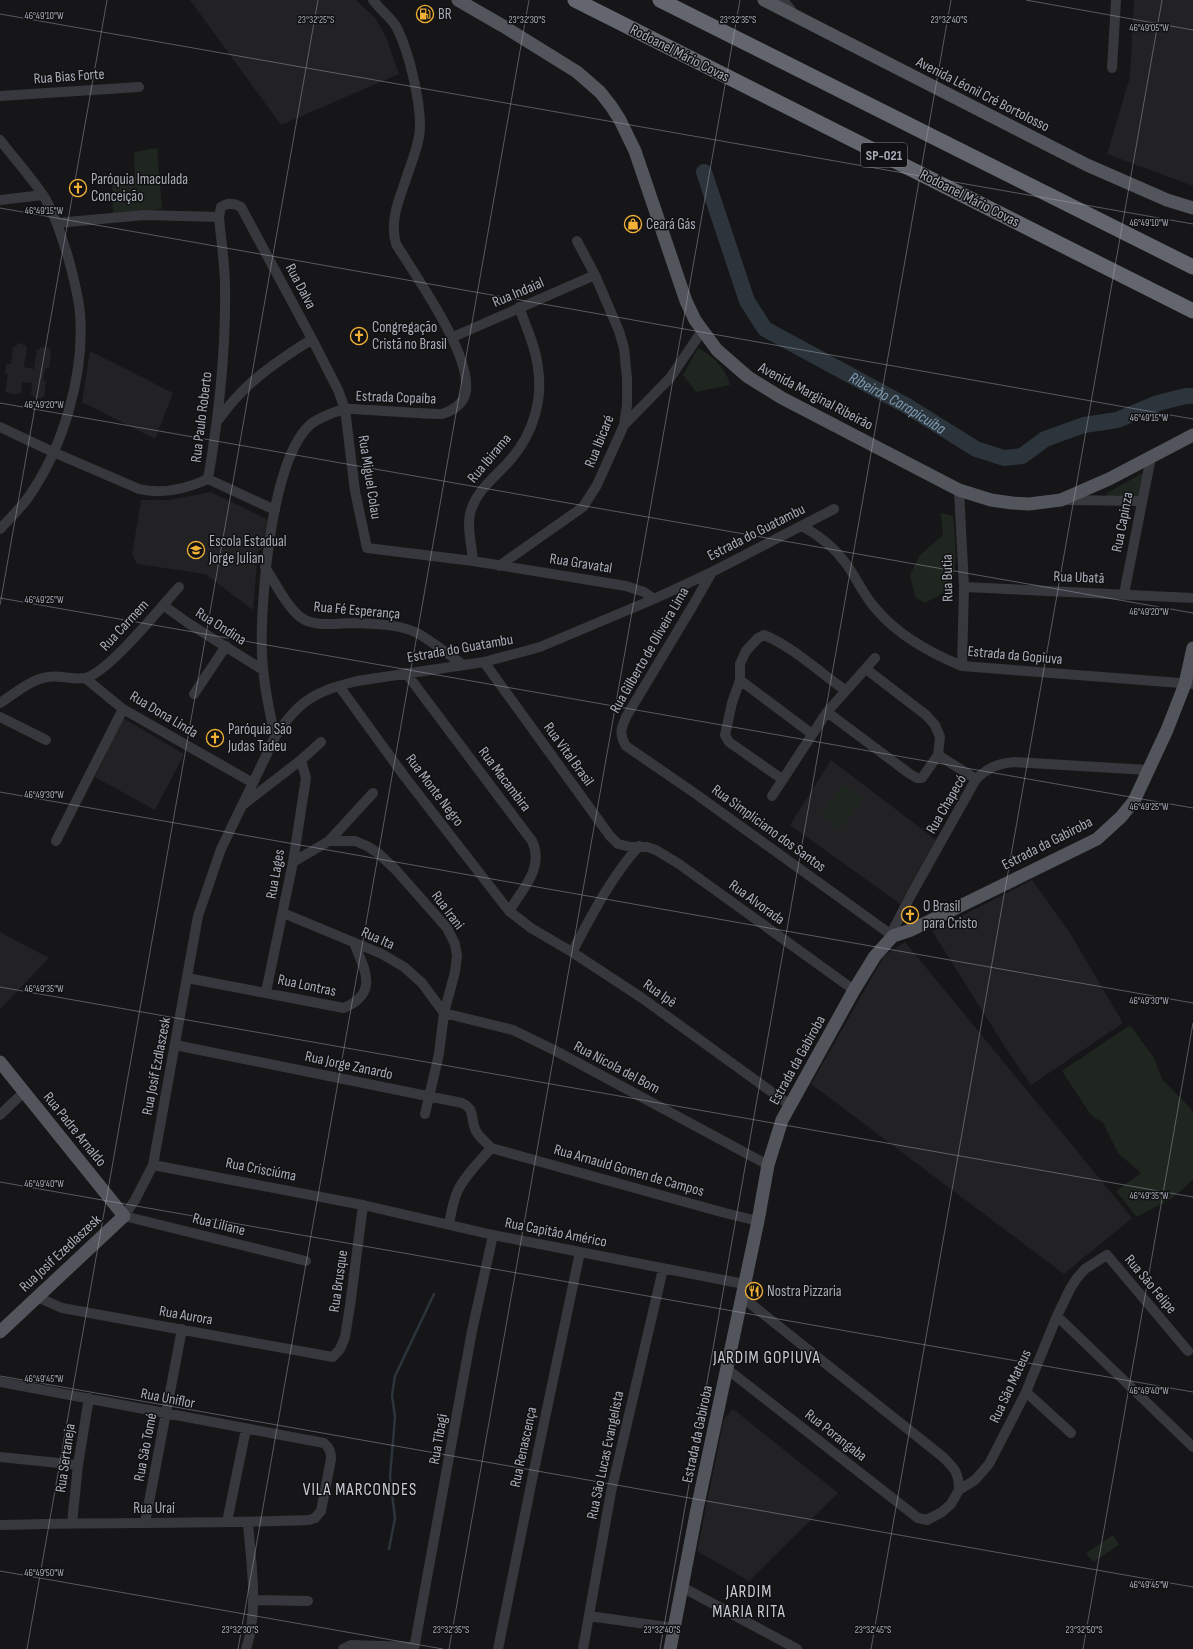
<svg xmlns="http://www.w3.org/2000/svg" width="1193" height="1649" font-family="'Sofia Sans Condensed',sans-serif">
<style>
.built{fill:#222225}
.green{fill:#1e261f}
.lines{fill:none;stroke-linecap:round;stroke-linejoin:round}
.stream{stroke:#2c353c;stroke-width:2.5}
.river{stroke:#2c353c;stroke-width:16}
.minor{stroke:#37383d;stroke-width:10}
.major{stroke:#53555c;stroke-width:13}
.highway{stroke:#63666e;stroke-width:15}
.ticks{fill:none;stroke:#a8adb8;stroke-width:1;stroke-opacity:0.45}
.labels{text-anchor:middle;stroke-width:3;stroke-linejoin:round;paint-order:stroke}
.shield{fill:#111113;stroke:#7b7e86;stroke-width:1}
.shield-label{font-size:14px;font-weight:bold;fill:#a8adb8}
.poi-label{font-size:15px;fill:#a8adb8;stroke:#111113;text-anchor:start}
.street-label{font-size:15px;fill:#a8adb8;stroke:#111113}
.water-label{font-size:16px;font-style:italic;fill:#7f9bb3;stroke:#111113}
.quarter-label{font-size:17px;letter-spacing:1px;fill:#c9ccd4;stroke:#111113}
.ticks-label{font-size:10px;text-anchor:middle;fill:#a8adb8;stroke:#111113;stroke-width:3;stroke-linejoin:round;paint-order:stroke}
</style>
<rect width="100%" height="100%" fill="#161618"/>
<path class="built" d="M190 0H356L375 18 386 37 399 74 281 125Z
M1134 0H1193V186L1107 154 1130 77Z
M17 343 26 345V347H27L24 367 34 369 37 349 40 350V347L50 348 49 350 51 352 49 368 45 369 43 380 46 381 44 397H42L41 399 33 397V395H31L32 383 22 382 21 394 17 393 16 395 5 392 8 374H5L6 364H11L13 347H16Z
M90 351 173 393 155 439 82 402Z
M211 492 268 520 262 549 258 551 253 610 205 574 137 564 132 555 141 500H169Z
M123 718 184 754 155 810 95 777Z
M831 760 936 840 900 904 790 825Z
M1032 880 1070 933 1123 1023 1031 1085 1007 1050 932 931Z
M0 932 49 958 0 1009Z
M905 942 1132 1218 1064 1274 811 1084 884 956Z
M733 1409 838 1493 749 1581 697 1551 724 1419Z"/>
<path class="green" d="M157 148 162 209 113 213 112 177 135 175 134 152Z
M698 348C712 355 727 369 730 385L696 392 683 375Z
M1143 473 1138 497 1108 498 1107 493Z
M941 513 953 516C955 533 960 578 947 590 941 595 932 599 925 603L915 597 910 575 920 555 943 535Z
M844 784 863 799 840 829 821 813Z
M1130 1025 1154 1058 1162 1079 1191 1109 1193 1114V1180L1172 1198 1137 1217 1116 1191 1141 1173 1118 1153 1103 1123 1091 1115 1062 1071Z
M1113 1535 1119 1545 1093 1562 1086 1553Z"/>
<g class="lines">
<path class="stream" d="M389 1549 395 1518 390 1477 395 1417 392 1395 395 1376 434 1294"/>
<path class="river" id="s1" d="M704 172 747 301 765 329 907 406 976 449 1004 458 1022 456 1045 439 1084 425 1117 420 1158 403 1186 396H1193"/>
<path class="minor" d="M783 0 795 15
M1112 68 1116 0
M0 96 139 87
M0 140C14 158 30 176 43 195 55 214 61 235 68 257 73 275 78 294 80 313 85 374 63 449 27 499 19 510 9 519 0 529
M0 200 43 195
M57 223 144 215 219 217
M453 337 595 275
M218 420C224 413 229 405 236 398 257 374 286 356 312 339
M624 425 670 378 702 331
M0 427 53 452 139 489C163 495 186 489 208 479
M208 479C219 415 226 351 225 287 225 264 221 240 219 217L221 207C227 203 234 203 241 207L312 339 338 390 345 409 355 491 367 548 473 561 626 586 644 592 654 599
M208 479 275 510
M959 490 964 587 962 666
M1065 500 1141 501
M802 526C818 535 833 546 844 561 856 576 863 595 876 609 898 635 930 653 962 666L1193 684
M473 561C472 546 466 525 471 510 478 488 498 475 512 458 533 433 543 400 538 368 536 347 526 327 519 307
M499 566 583 507 597 485 624 425 627 405V379L624 348 619 331 595 275 577 241
M265 567C275 582 289 612 305 620 319 627 339 623 354 623 375 624 401 624 419 634 434 643 448 654 462 664
M712 572 692 607 626 717C621 729 619 734 626 746L693 792 893 936
M964 587 1193 598
M1124 594 1151 457
M163 605 188 623 263 670
M484 662 610 836 618 844 631 847H647L656 850 679 864 854 990
M866 669 926 715 935 725 940 737 938 755 976 779
M406 673 532 841C545 867 522 890 509 911
M85 678 123 709 253 783
M740 680 812 734
M339 686 405 777 509 911 531 928 572 952 642 998 791 1106
M194 694 226 646
M0 703C14 694 31 679 48 677 60 675 73 680 85 678 108 673 161 607 179 587
M827 712 910 774 917 778H922L938 755
M0 717 46 740
M275 737C269 709 263 681 262 653 260 605 271 444 317 420 325 416 336 411 345 409 353 408 362 410 369 410 393 411 418 414 442 414 454 410 465 403 466 390 470 352 417 278 396 244 389 219 400 198 408 173 413 158 420 142 420 126 420 99 409 52 397 28 391 17 380 10 373 0
M782 779 729 742 725 735 732 703 740 680V664L746 651 758 638 764 635C790 645 822 674 845 690
M772 796 827 712 875 658
M244 804 301 760 321 742
M56 841 123 709
M329 841 373 793
M293 862 329 841H355L367 846 378 853 395 869 447 928 455 944 457 956 455 972 444 1013 439 1054 425 1114
M283 913 382 954 404 967 422 983 444 1013
M893 936V930L911 895 976 779C989 767 997 764 1014 762L1148 770
M572 952C592 915 611 877 639 846
M187 978 344 1008C379 993 365 970 354 943
M266 992 293 862 306 778 301 760
M444 1013 513 1030 556 1051 768 1165
M175 1045 462 1103C476 1109 470 1120 476 1131 479 1137 486 1142 491 1148
M0 1115 25 1091
M491 1148 725 1213 758 1221
M153 1165 363 1205 493 1235 744 1284
M449 1224C451 1213 453 1201 458 1190 466 1174 480 1161 491 1148
M306 1261 124 1216 135 1200 153 1165 198 916 221 849 275 737C284 723 294 709 308 700 322 690 341 685 357 681L484 662 540 647 654 599 712 572 834 509
M37 1297 62 1308 333 1357 340 1349 345 1337 350 1306 363 1205
M742 1297 943 1457C955 1469 959 1473 959 1490
M1057 1316 1193 1447
M727 1369 918 1518 927 1520 942 1512 951 1504 959 1490 975 1480 989 1464 1026 1392 1057 1316 1070 1289 1077 1278 1085 1269 1107 1255 1188 1351
M0 1382 324 1443C330 1448 331 1452 331 1459L321 1511 315 1518 309 1520C206 1524 103 1522 0 1525
M1026 1392 1071 1433
M0 1457 78 1465
M227 1522 246 1429
M72 1523 78 1465 89 1398
M145 1523 182 1329
M682 1587 797 1649
M253 1600 308 1601
M589 1616 674 1628
M246 1649C259 1610 251 1563 248 1523
M343 1649 351 1645 414 1647
M414 1649 472 1331 493 1235
M498 1649 533 1475 580 1252
M583 1649 611 1492 663 1269"/>
<path class="major" d="M458 0 503 26 577 72 600 92 611 106 620 120 635 151 686 301 695 320 717 350 748 377 782 398 959 490 991 500 1012 503 1029 504 1061 500 1109 479 1193 435
M764 0 1087 165 1167 200 1193 208
M0 1062 124 1216 0 1332
M670 1649 697 1509 758 1221 768 1165 782 1120 854 990 875 956 893 936 911 930 1097 839 1121 817 1134 801 1167 730 1185 684 1193 648"/>
<path class="highway" d="M575 0 1193 311
M660 0 1193 267"/>
</g>
<path class="ticks" d="M1026 0 1193 30M0 14 1193 224M0 208 1193 419M0 403 1193 613M0 598 1193 808M0 605 107 0M0 792 1193 1003M0 987 1193 1197M0 1182 1193 1392M0 1376 1193 1587M0 1571 443 1649M27 1649 318 0M238 1649 529 0M449 1649 740 0M660 1649 951 0M871 1649 1162 0M1083 1649 1193 1023"/>
<defs>
<g id="fuel-ring" transform="scale(0.9)"><circle r="9.5" fill="#111113" stroke="#f2b134" stroke-width="1.5"/><path d="M-5.5-6h7V0h2V4h1.3V-2.5L3-4.5l.8-.8L6-3V5H2.5V1h-1V6h-7ZM-4.2-4.7v3.2H.2V-4.7Z" fill="#f2b134"/></g>
<g id="church-ring" transform="scale(0.9)"><circle r="9.5" fill="#111113" stroke="#f2b134" stroke-width="1.5"/><path d="M-1.2-6h2.4v3.5h3.3v2.4h-3.3V6h-2.4V-.1h-3.3v-2.4h3.3Z" fill="#f2b134"/></g>
<g id="shop-ring" transform="scale(0.9)"><circle r="9.5" fill="#111113" stroke="#f2b134" stroke-width="1.5"/><path d="M-5-2.5h2.3a2.7 3.5 0 0 1 5.4 0H5L5.5 6h-11ZM-1.5-2.5h3a1.5 2.3 0 0 0-3 0Z" fill="#f2b134"/></g>
<g id="school-ring" transform="scale(0.9)"><circle r="9.5" fill="#111113" stroke="#f2b134" stroke-width="1.5"/><path d="M0-5L7-2L0 1L-7-2ZM-4 1L0 2.5L4 1V4Q0 6-4 4Z" fill="#f2b134"/></g>
<g id="restaurant-ring" transform="scale(0.9)"><circle r="9.5" fill="#111113" stroke="#f2b134" stroke-width="1.5"/><path d="M-5-6h1v4h1v-4h1v4h1v-4h1v5L-1.5 .5V6h-2V.5L-5-1ZM5-6V6H3V1.5H1.5Q1.5-4 5-6Z" fill="#f2b134"/></g>
</defs>
<g fill-rule="evenodd">
<use href="#fuel-ring" x="425" y="14"/>
<use href="#church-ring" x="78" y="188"/>
<use href="#shop-ring" x="633" y="224"/>
<use href="#church-ring" x="359" y="336"/>
<use href="#school-ring" x="196" y="550"/>
<use href="#church-ring" x="215" y="738"/>
<use href="#church-ring" x="910" y="915"/>
<use href="#restaurant-ring" x="754" y="1291"/>
</g>
<g class="labels">
<rect class="shield" x="861" y="143" width="46" height="24" rx="3"/>
<g class="shield-label">
<text x="884" y="160">SP-021</text>
</g>
<g class="poi-label">
<text x="438" y="19">BR</text>
<text x="91" y="184">Paróquia Imaculada<tspan x="91" dy="17">Conceição</tspan></text>
<text x="646" y="229">Ceará Gás</text>
<text x="372" y="332">Congregação<tspan x="372" dy="17">Cristã no Brasil</tspan></text>
<text x="209" y="546">Escola Estadual<tspan x="209" dy="17">Jorge Julian</tspan></text>
<text x="228" y="734">Paróquia São<tspan x="228" dy="17">Judas Tadeu</tspan></text>
<text x="923" y="911">O Brasil<tspan x="923" dy="17">para Cristo</tspan></text>
<text x="767" y="1296">Nostra Pizzaria</text>
</g>
<g class="street-label">
<text transform="translate(680 53) rotate(27)" y="5">Rodoanel Mário Covas</text>
<text transform="translate(69 76) rotate(-4)" y="5">Rua Bias Forte</text>
<text transform="translate(983 94) rotate(27)" y="5">Avenida Léonil Cré Bortolosso</text>
<text transform="translate(970 198) rotate(27)" y="5">Rodoanel Mário Covas</text>
<text transform="translate(301 286) rotate(62)" y="5">Rua Dalva</text>
<text transform="translate(518 292) rotate(-23)" y="5">Rua Indaial</text>
<text transform="translate(816 396) rotate(28)" y="5">Avenida Marginal Ribeirão</text>
<text transform="translate(396 397) rotate(2)" y="5">Estrada Copaíba</text>
<text transform="translate(201 417) rotate(-83)" y="5">Rua Paulo Roberto</text>
<text transform="translate(599 441) rotate(-68)" y="5">Rua Ibicaré</text>
<text transform="translate(489 458) rotate(-50)" y="5">Rua Ibirama</text>
<text transform="translate(370 477) rotate(81)" y="5">Rua Miguel Colau</text>
<text transform="translate(1122 522) rotate(-79)" y="5">Rua Capinza</text>
<text transform="translate(756 532) rotate(-27)" y="5">Estrada do Guatambu</text>
<text transform="translate(581 563) rotate(9)" y="5">Rua Gravatal</text>
<text transform="translate(1079 577) rotate(2)" y="5">Rua Ubatã</text>
<text transform="translate(947 578) rotate(-91)" y="5">Rua Butia</text>
<text transform="translate(357 610) rotate(5)" y="5">Rua Fé Esperança</text>
<text transform="translate(124 625) rotate(-47)" y="5">Rua Carmem</text>
<text transform="translate(221 626) rotate(32)" y="5">Rua Ondina</text>
<text transform="translate(460 648) rotate(-10)" y="5">Estrada do Guatambu</text>
<text transform="translate(649 650) rotate(-60)" y="5">Rua Gilberto de Oliveira Lima</text>
<text transform="translate(1015 655) rotate(5)" y="5">Estrada da Gopiuva</text>
<text transform="translate(164 714) rotate(31)" y="5">Rua Dona Linda</text>
<text transform="translate(569 754) rotate(54)" y="5">Rua Vital Brasil</text>
<text transform="translate(505 779) rotate(53)" y="5">Rua Macambira</text>
<text transform="translate(435 790) rotate(53)" y="5">Rua Monte Negro</text>
<text transform="translate(946 804) rotate(-60)" y="5">Rua Chapecó</text>
<text transform="translate(769 828) rotate(36)" y="5">Rua Simpliciano dos Santos</text>
<text transform="translate(1047 843) rotate(-27)" y="5">Estrada da Gabiroba</text>
<text transform="translate(275 874) rotate(-80)" y="5">Rua Lages</text>
<text transform="translate(757 902) rotate(36)" y="5">Rua Alvorada</text>
<text transform="translate(448 910) rotate(53)" y="5">Rua Irani</text>
<text transform="translate(378 938) rotate(24)" y="5">Rua Ita</text>
<text transform="translate(307 985) rotate(12)" y="5">Rua Lontras</text>
<text transform="translate(660 993) rotate(35)" y="5">Rua Ipê</text>
<text transform="translate(797 1060) rotate(-61)" y="5">Estrada da Gabiroba</text>
<text transform="translate(349 1065) rotate(12)" y="5">Rua Jorge Zanardo</text>
<text transform="translate(156 1066) rotate(-79)" y="5">Rua Josif Ezdlaszesk</text>
<text transform="translate(617 1067) rotate(28)" y="5">Rua Nicola del Bom</text>
<text transform="translate(75 1129) rotate(51)" y="5">Rua Padre Arnaldo</text>
<text transform="translate(261 1169) rotate(11)" y="5">Rua Crisciúma</text>
<text transform="translate(629 1170) rotate(16)" y="5">Rua Arnauld Gomen de Campos</text>
<text transform="translate(219 1224) rotate(14)" y="5">Rua Liliane</text>
<text transform="translate(556 1232) rotate(11)" y="5">Rua Capitão Américo</text>
<text transform="translate(60 1253) rotate(-43)" y="5">Rua Josif Ezedlaszesk</text>
<text transform="translate(338 1281) rotate(-82)" y="5">Rua Brusque</text>
<text transform="translate(1151 1284) rotate(50)" y="5">Rua São Felipe</text>
<text transform="translate(186 1315) rotate(10)" y="5">Rua Aurora</text>
<text transform="translate(1010 1386) rotate(-65)" y="5">Rua São Mateus</text>
<text transform="translate(168 1398) rotate(11)" y="5">Rua Uniflor</text>
<text transform="translate(697 1434) rotate(-78)" y="5">Estrada da Gabiroba</text>
<text transform="translate(836 1435) rotate(38)" y="5">Rua Porangaba</text>
<text transform="translate(438 1439) rotate(-80)" y="5">Rua Tibagi</text>
<text transform="translate(145 1447) rotate(-79)" y="5">Rua São Tomé</text>
<text transform="translate(523 1447) rotate(-78)" y="5">Rua Renascença</text>
<text transform="translate(605 1455) rotate(-78)" y="5">Rua São Lucas Evangelista</text>
<text transform="translate(65 1458) rotate(-82)" y="5">Rua Sertaneja</text>
<text x="154" y="1513">Rua Uraí</text>
</g>
<g class="water-label">
<text dy="6" stroke="none"><textPath href="#s1" startOffset="321">Ribeirão Carapicuíba</textPath></text>
</g>
<g class="quarter-label">
<text x="767" y="1363">JARDIM GOPIUVA</text>
<text x="360" y="1495">VILA MARCONDES</text>
<text x="749" y="1597">JARDIM<tspan x="749" dy="20">MARIA RITA</tspan></text>
</g>
</g>
<g class="ticks-label">
<text x="44" y="19">46°49'10"W</text>
<text x="316" y="23">23°32'25"S</text>
<text x="527" y="23">23°32'30"S</text>
<text x="738" y="23">23°32'35"S</text>
<text x="949" y="23">23°32'40"S</text>
<text x="1149" y="31">46°49'05"W</text>
<text x="44" y="214">46°49'15"W</text>
<text x="1149" y="226">46°49'10"W</text>
<text x="44" y="408">46°49'20"W</text>
<text x="1149" y="421">46°49'15"W</text>
<text x="44" y="603">46°49'25"W</text>
<text x="1149" y="615">46°49'20"W</text>
<text x="44" y="798">46°49'30"W</text>
<text x="1149" y="810">46°49'25"W</text>
<text x="44" y="992">46°49'35"W</text>
<text x="1149" y="1004">46°49'30"W</text>
<text x="44" y="1187">46°49'40"W</text>
<text x="1149" y="1199">46°49'35"W</text>
<text x="44" y="1382">46°49'45"W</text>
<text x="1149" y="1394">46°49'40"W</text>
<text x="44" y="1576">46°49'50"W</text>
<text x="1149" y="1588">46°49'45"W</text>
<text x="240" y="1633">23°32'30"S</text>
<text x="451" y="1633">23°32'35"S</text>
<text x="662" y="1633">23°32'40"S</text>
<text x="873" y="1633">23°32'45"S</text>
<text x="1084" y="1633">23°32'50"S</text>
</g>
</svg>
